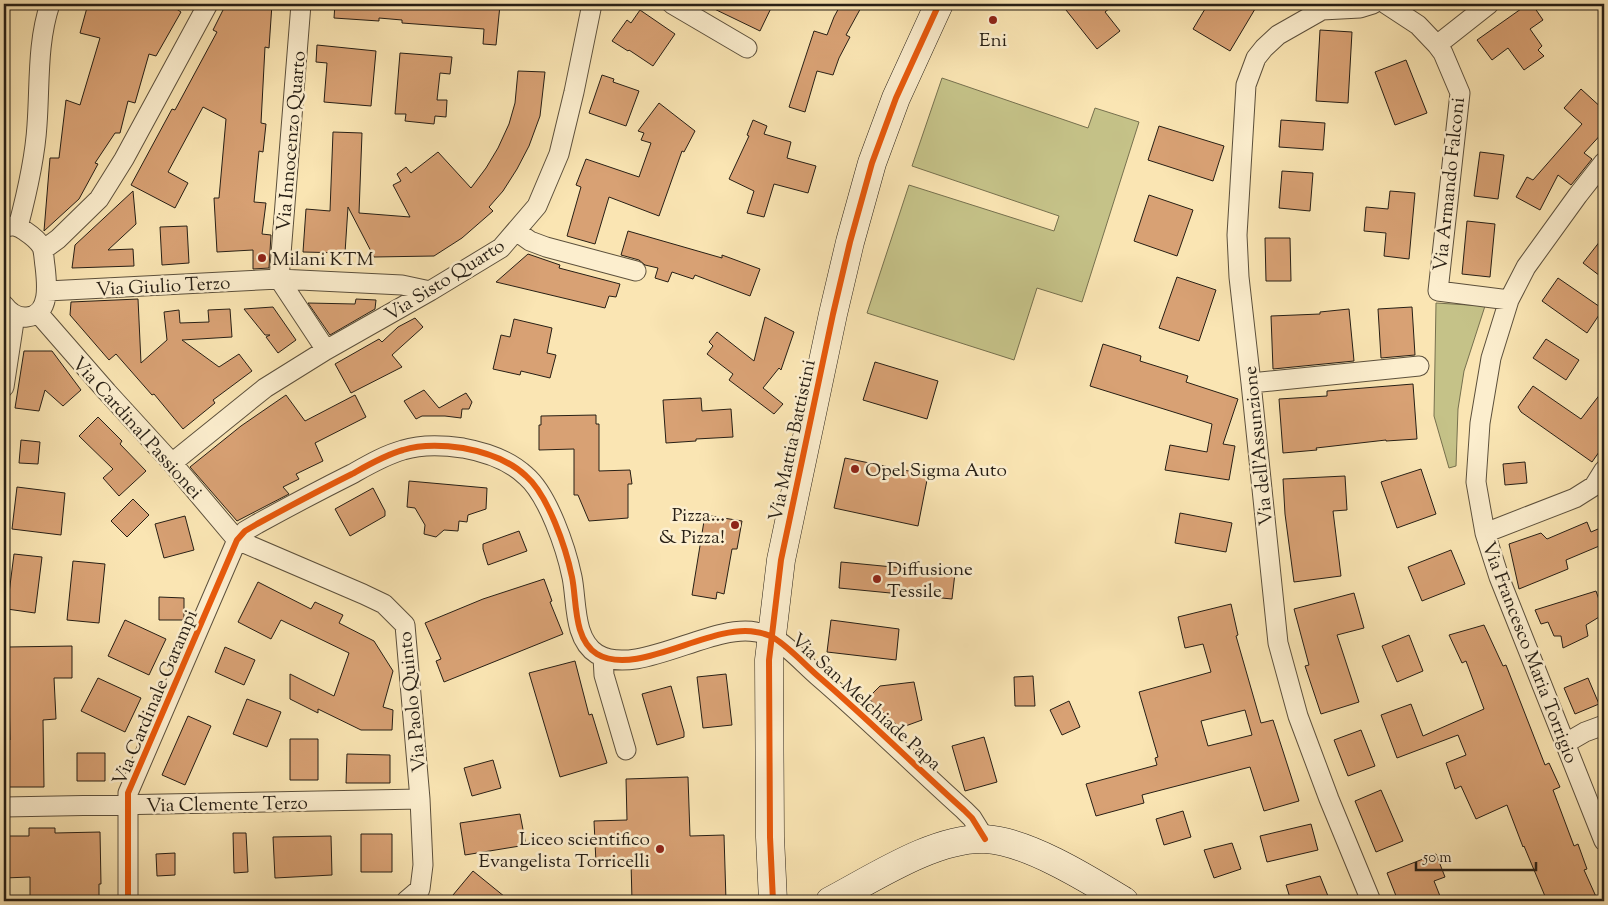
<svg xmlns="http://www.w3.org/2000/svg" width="1608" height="905" font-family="'Sorts Mill Goudy',serif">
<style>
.green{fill:#c5c288;stroke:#76704e}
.building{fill:#d8a174;stroke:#271f15;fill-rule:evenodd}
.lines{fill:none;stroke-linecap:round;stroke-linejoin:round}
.street-casing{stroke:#5c503c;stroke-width:21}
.secondary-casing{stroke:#271f15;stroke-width:29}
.street{stroke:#fceece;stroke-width:19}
.secondary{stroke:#fceece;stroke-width:28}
.cycleway-casing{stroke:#fceece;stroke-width:9}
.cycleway{stroke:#e8590c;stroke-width:6}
.poi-dot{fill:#8f2418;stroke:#fceece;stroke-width:2}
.labels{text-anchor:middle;stroke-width:5;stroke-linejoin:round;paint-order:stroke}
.poi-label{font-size:19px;fill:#271f15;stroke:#fceece;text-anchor:start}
.street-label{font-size:19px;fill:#271f15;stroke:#fceece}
</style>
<rect width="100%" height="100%" fill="#fae5b3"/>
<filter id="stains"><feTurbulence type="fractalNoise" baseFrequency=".004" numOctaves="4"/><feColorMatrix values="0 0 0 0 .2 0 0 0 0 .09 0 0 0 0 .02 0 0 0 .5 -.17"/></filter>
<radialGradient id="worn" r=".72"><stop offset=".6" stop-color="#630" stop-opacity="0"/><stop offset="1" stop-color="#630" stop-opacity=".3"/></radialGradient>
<path class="green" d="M942 78 1088 128 1095 108 1139 122 1082 302 1037 288 1014 360 867 313 909 185 1054 231 1059 216 912 166Z
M1436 303 1485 306 1464 371 1458 409 1456 466 1449 468 1434 416Z"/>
<path class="building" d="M88 4H169L181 12 156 56 149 54 135 103 128 101 120 133H115L95 163 98 164 79 199 44 231 50 158H59L66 100 80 105 100 38 80 33Z
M226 4H272L269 48 265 47 261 123 266 124 263 152 259 151 254 202 266 203 262 234 271 235 269 268 253 269V250L217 252 214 198H219L226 119 203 107 168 172 188 183 175 208 131 185 172 109 175 110 217 32 213 30Z
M335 4H453L486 6V4L500 5 496 45 483 44 484 29 402 23V20L379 18V21L334 18Z
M704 4H773L760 31Z
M841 4H863L846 35 850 37 839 58 833 75 817 71 805 112 789 107 814 31 827 35 834 17Z
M1075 4H1115L1105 12 1120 31 1097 49 1066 10Z
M1208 4H1258L1230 51 1193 29Z
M1528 4H1532L1543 20 1530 29 1542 46 1538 50 1544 56 1524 70 1508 48 1492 60 1477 40Z
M640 10 675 34 653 66 629 50 628 51 612 41 627 20 631 23Z
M1320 30 1352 32 1348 103 1316 101Z
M317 45 376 51 371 106 324 102 327 63 316 62Z
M400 53 452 57 450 74 440 73 437 100H447L446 117 435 116 434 124 405 121 406 114H395Z
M1406 60 1427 113 1395 125 1375 72Z
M518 71 545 72 540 116 529 146 517 169 503 191 489 207 493 211 462 238 434 256 374 257 348 207 345 253 303 252 306 209 330 211 333 132 362 133 359 213 410 217 393 185 401 181 397 174 406 167 411 173 438 152 471 188 486 168 498 148 509 124 515 103Z
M602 75 614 79 613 82 639 91 626 126 589 113Z
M1581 89 1604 110V131L1584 153 1592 159 1576 179 1571 185 1558 175 1540 210 1516 197 1527 177 1533 180 1582 124 1564 108Z
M659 103 695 131 684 152 682 151 659 216 609 197 595 244 567 236 581 187 576 185 586 159 639 177 651 143 641 140 644 133 638 131Z
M753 120 767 126 764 134 791 142 787 158 816 166 808 193 774 184 764 217 747 213 754 191 729 179 749 136 747 135Z
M1281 120 1325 123 1323 150 1279 147Z
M1159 126 1224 146 1213 181 1148 160Z
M1480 152 1504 155 1498 199 1474 196Z
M1282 171 1313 173 1310 211 1279 208Z
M133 191 136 224 108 250 133 249 134 266 72 268 75 245Z
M1390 191 1415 193 1409 259 1384 256 1386 233 1364 231 1366 207 1388 209Z
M1149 195 1193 210 1177 256 1134 241Z
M1467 221 1495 224 1490 277 1462 274Z
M187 226 189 263 162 265 160 227Z
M628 231 722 258V255L760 269 750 296 695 275 693 279 672 272 668 282 655 278 658 268 645 265 639 260 621 255Z
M1604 236V279L1583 263Z
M1265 238H1290L1291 281H1266Z
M528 254 560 265 559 268 620 284 616 297 609 296 605 308 496 282Z
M1177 277 1216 290 1199 341 1159 328Z
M1558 278 1603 309 1587 333 1542 301Z
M138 299 141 363 167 340 164 312 179 310 180 323 209 322 208 310 230 309 232 337 182 340 219 367 239 354 252 371 213 400 215 403 183 429 154 394 152 395 116 354 109 360 70 315 71 302Z
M356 299 376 300 375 309 330 335 308 303 355 304Z
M273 307 296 340 278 353 266 337 270 335H265L244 309Z
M1412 307 1415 355 1381 358 1378 309Z
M1349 309 1354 361 1273 369 1271 316 1320 314V312Z
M765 317 794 332 781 370 779 368 763 388 783 404 774 414 729 380 733 374 707 354 713 346 709 342 717 332 754 361Z
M415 318 423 327 392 355 402 367 351 393 335 364 379 339 382 342 398 327Z
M514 319 552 328 547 353 556 355 550 378 521 371 520 375 493 369 501 335 510 337Z
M1546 339 1579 360 1566 380 1533 358Z
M1103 344 1141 356 1140 361 1188 376 1186 382 1238 399 1223 444 1235 446 1229 480 1165 470 1170 445 1207 452 1212 424 1090 386Z
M24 351H52L81 390 63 406 45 390 39 411 15 408Z
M875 362 938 381 927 419 863 400Z
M1413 384 1417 439 1386 441V440L1316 448 1317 450 1283 453 1279 399 1327 396V391Z
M1533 386 1581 419 1604 389V445L1592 462 1521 412 1518 407Z
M424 390 439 408 466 393 472 402 469 409H462L461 418 445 416H422L416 419 404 401Z
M286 395 305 421 355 395 366 417 315 443 323 461 296 474 299 479 283 487 289 494 237 521 190 467 241 426Z
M701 398 702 411 731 409 733 437 696 439V441L666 443 663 400Z
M596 415V424H599V471L630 470 632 484H628V518L589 521 578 495H574V449L539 450V425H541V416Z
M98 417 122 441 120 444 146 471 119 496 103 478 113 469 79 436Z
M21 440 40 442 38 464 19 463Z
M845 458 928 475 918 526 834 508Z
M1525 462 1527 483 1505 485 1503 464Z
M1421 469 1436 514 1397 528 1381 482Z
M1345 476 1347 510 1333 511 1341 576 1294 582 1285 514 1283 479Z
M409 481 487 488 486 509 468 515 467 522 459 521 458 531 444 530 436 537 424 534 425 525 415 508 407 507Z
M17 487 65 493 61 535 12 529Z
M373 488 385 511V516L350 536 335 509Z
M133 499 149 515 127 537 111 521Z
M1180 513 1232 523 1226 552 1175 543Z
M705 515 742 521 737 549H732L724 594 717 592 716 599 692 595Z
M185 516 194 550 164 558 155 524Z
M1587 522 1591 532 1598 529 1604 544 1566 560 1568 569 1519 589 1509 544 1541 533 1547 539Z
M519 531 527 551 488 565 483 549V544Z
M1451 550 1465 584 1422 601 1408 567Z
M14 554 42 557 35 613 7 609Z
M73 561 105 564 99 623 67 620Z
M841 562 955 573 952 599 839 588Z
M544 579 552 601 550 602 563 634 444 682 436 661 441 659 425 623 483 599Z
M258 582 311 609 315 602 343 615 339 623 374 641 393 671 383 707 393 710 392 730H361L318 709V713L290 699V674L334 696 349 653 281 620 271 639 238 622Z
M1596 591 1604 614 1586 625 1588 636 1563 648 1561 636H1554L1548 622 1541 624 1535 610Z
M1354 593 1364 628 1337 635 1359 702 1321 714 1305 666 1309 665 1294 609Z
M159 597 184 598V620H159Z
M1231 604 1238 635 1236 636 1261 723 1273 720 1299 801 1264 811 1250 767 1142 795 1144 803 1096 816 1086 784 1157 765 1155 758 1158 757 1139 692 1211 672 1203 644 1185 648 1178 617ZM1245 710 1252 735 1208 746 1201 721Z
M125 620 166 639 149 675 108 656Z
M831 620 899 629 896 660 827 652Z
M1484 625 1503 666 1506 665 1545 765 1549 763 1560 787 1553 790 1574 846 1578 844 1587 869 1584 870 1598 901H1547L1524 846 1523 847 1507 805 1476 819 1461 786 1455 789 1446 763 1466 755 1458 735 1397 758 1381 715 1411 704 1423 736 1484 709 1466 661 1462 663 1449 635Z
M1409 635 1423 671 1397 682 1382 646Z
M72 646V678H54L56 719 43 720 44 787H7L6 740H10L8 647Z
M225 647 255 660 244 685 215 672Z
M575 661 589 715 592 714 607 763 560 777 529 673Z
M726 674 732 725 703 728 697 677Z
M1033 676 1035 706H1015L1014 677Z
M98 678 141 698 125 732 81 711Z
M1588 678 1599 704 1575 714 1564 688Z
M914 682 922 720 900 728 868 698 880 686Z
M671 686 684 732V737L657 745 642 694Z
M247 699 281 712 267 747 233 734Z
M1069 701 1080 727 1062 735 1050 710Z
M188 716 211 726 185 785 162 775Z
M1361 730 1375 766 1348 776 1334 740Z
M984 737 997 782 965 791 952 746Z
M290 739H318V780H290Z
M77 753H105V781H77Z
M347 754 390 755V783H346Z
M493 760 501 788 472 796 464 768Z
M688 777 690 836 724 835 726 901H632L631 862 596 863 594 821 627 820 626 779Z
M1381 790 1403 841 1376 852 1355 801Z
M1183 811 1191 837 1164 845 1156 819Z
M520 814 526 845 465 855 460 823Z
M1311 824 1318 850 1267 862 1260 836Z
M29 828H55V833L100 832 101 884H99V901H30V877L4 878V836H29Z
M233 833H246L248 872 234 873Z
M361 834H392V872H361Z
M331 836 332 875 275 878 273 837Z
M1232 843 1241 869 1214 878 1204 850Z
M175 853V875L157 876 156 854Z
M1436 854 1445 877 1434 881 1442 901H1398L1387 873Z
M473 871 510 901H448Z
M1320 876 1330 901H1291L1286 885Z"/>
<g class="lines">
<g class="street-casing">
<path id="street" d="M672 4 747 48
M1386 4 1418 25 1437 45 1443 53 1460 93 1438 291 1509 300
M1437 45 1489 4
M1604 162 1578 195 1526 267 1509 300 1491 358 1480 423 1476 482 1485 533 1499 577 1604 841
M18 227C27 193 35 159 37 125 40 84 37 43 50 4
M4 228C12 224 18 226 25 231 31 235 38 240 42 247 44 252 44 260 45 266 47 283 51 315 27 317 17 318 10 313 4 305
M516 231 530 241 546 247 636 271
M43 250 58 239 99 199 124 159 208 4
M279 279 301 4
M279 279 326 350
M47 291 279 279 402 285 430 291
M38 313 107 392 172 463 237 540 363 594 384 604 405 625 420 799 423 865 420 889 406 901
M1251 383 1419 366
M4 387 15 315
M172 463 265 388 326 350 430 291 501 248 537 206 559 154 574 92 592 4
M1485 533 1575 498 1594 486 1604 470
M603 657 604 675 626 750
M1566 743 1585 732 1604 725
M4 807 420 799
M128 901V793L237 540 245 531 257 524C288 507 320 490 352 474 368 465 385 455 403 450 422 444 443 445 463 448 485 452 509 460 526 476 548 495 566 548 572 577 577 601 573 639 597 654 637 678 711 623 756 632 762 633 768 634 774 638 790 648 804 664 819 677 869 720 915 766 964 810L972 818 985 839
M1371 901 1329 799 1298 716 1278 643 1251 383 1239 277 1237 235 1246 85 1256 58 1264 48 1278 35 1322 10 1360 8 1373 4"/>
</g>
<g class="secondary-casing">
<path id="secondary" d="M773 901 770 837 769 660 781 560 833 314 850 242 872 163 896 98 939 4
M830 901C874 878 935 837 985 839 1027 841 1088 879 1124 901"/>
</g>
<use href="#street" class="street"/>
<use href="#secondary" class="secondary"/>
<g class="cycleway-casing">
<path id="cycleway" d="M128 901V793L237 540 245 531 257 524C288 507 320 490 352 474 368 465 385 455 403 450 422 444 443 445 463 448 485 452 509 460 526 476 548 495 566 548 572 577 577 601 573 639 597 654 637 678 711 623 756 632 762 633 768 634 774 638 790 648 804 664 819 677 869 720 915 766 964 810L972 818 985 839
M773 901 770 837 769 660 781 560 833 314 850 242 872 163 896 98 939 4"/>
</g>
<use href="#cycleway" class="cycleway"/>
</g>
<g class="poi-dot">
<circle cx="993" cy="20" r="5"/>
<circle cx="262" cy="258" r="5"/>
<circle cx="855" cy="469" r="5"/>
<circle cx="735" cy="525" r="5"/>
<circle cx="877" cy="579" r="5"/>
<circle cx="660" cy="849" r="5"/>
</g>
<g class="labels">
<g class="poi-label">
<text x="993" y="46" text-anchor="middle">Eni</text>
<text x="272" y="265">Milani KTM</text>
<text x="865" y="476">Opel Sigma Auto</text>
<text x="725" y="521" text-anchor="end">Pizza...<tspan x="725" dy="22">&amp; Pizza!</tspan></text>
<text x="887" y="575">Diffusione<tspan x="887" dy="22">Tessile</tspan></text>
<text x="650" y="845" text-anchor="end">Liceo scientifico<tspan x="650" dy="22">Evangelista Torricelli</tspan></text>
</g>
<g class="street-label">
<text transform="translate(290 141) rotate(-85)" y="7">Via Innocenzo Quarto</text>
<text transform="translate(1448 184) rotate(-84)" y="7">Via Armando Falconi</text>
<text transform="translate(444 279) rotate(-32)" y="7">Via Sisto Quarto</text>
<text transform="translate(163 285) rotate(-3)" y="7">Via Giulio Terzo</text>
<text transform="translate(138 427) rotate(48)" y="7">Via Cardinal Passionei</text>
<text transform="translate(791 440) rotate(-78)" y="7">Via Mattia Battistini</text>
<text transform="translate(1257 446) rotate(-96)" y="7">Via dell'Assunzione</text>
<text transform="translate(1531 652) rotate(69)" y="7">Via Francesco Maria Torrigio</text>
<text transform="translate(154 697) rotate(-67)" y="7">Via Cardinale Garampi</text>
<text transform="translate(867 701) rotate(42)" y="7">Via San Melchiade Papa</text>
<text transform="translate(411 702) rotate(-96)" y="7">Via Paolo Quinto</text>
<text transform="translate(227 803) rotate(-1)" y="7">Via Clemente Terzo</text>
</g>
</g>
<rect width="1608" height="905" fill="none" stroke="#fae5b3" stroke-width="20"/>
<rect x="5" y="5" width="1598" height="895" fill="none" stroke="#271f15" stroke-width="2.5"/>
<rect x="10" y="10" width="1588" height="885" fill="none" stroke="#271f15"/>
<path d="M1416 862v8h120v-8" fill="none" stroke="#271f15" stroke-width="2.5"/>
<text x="1423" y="862" font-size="15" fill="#271f15" stroke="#fceece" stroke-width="4" paint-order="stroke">50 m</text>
<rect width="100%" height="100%" filter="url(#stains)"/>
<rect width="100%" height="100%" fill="url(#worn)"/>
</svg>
